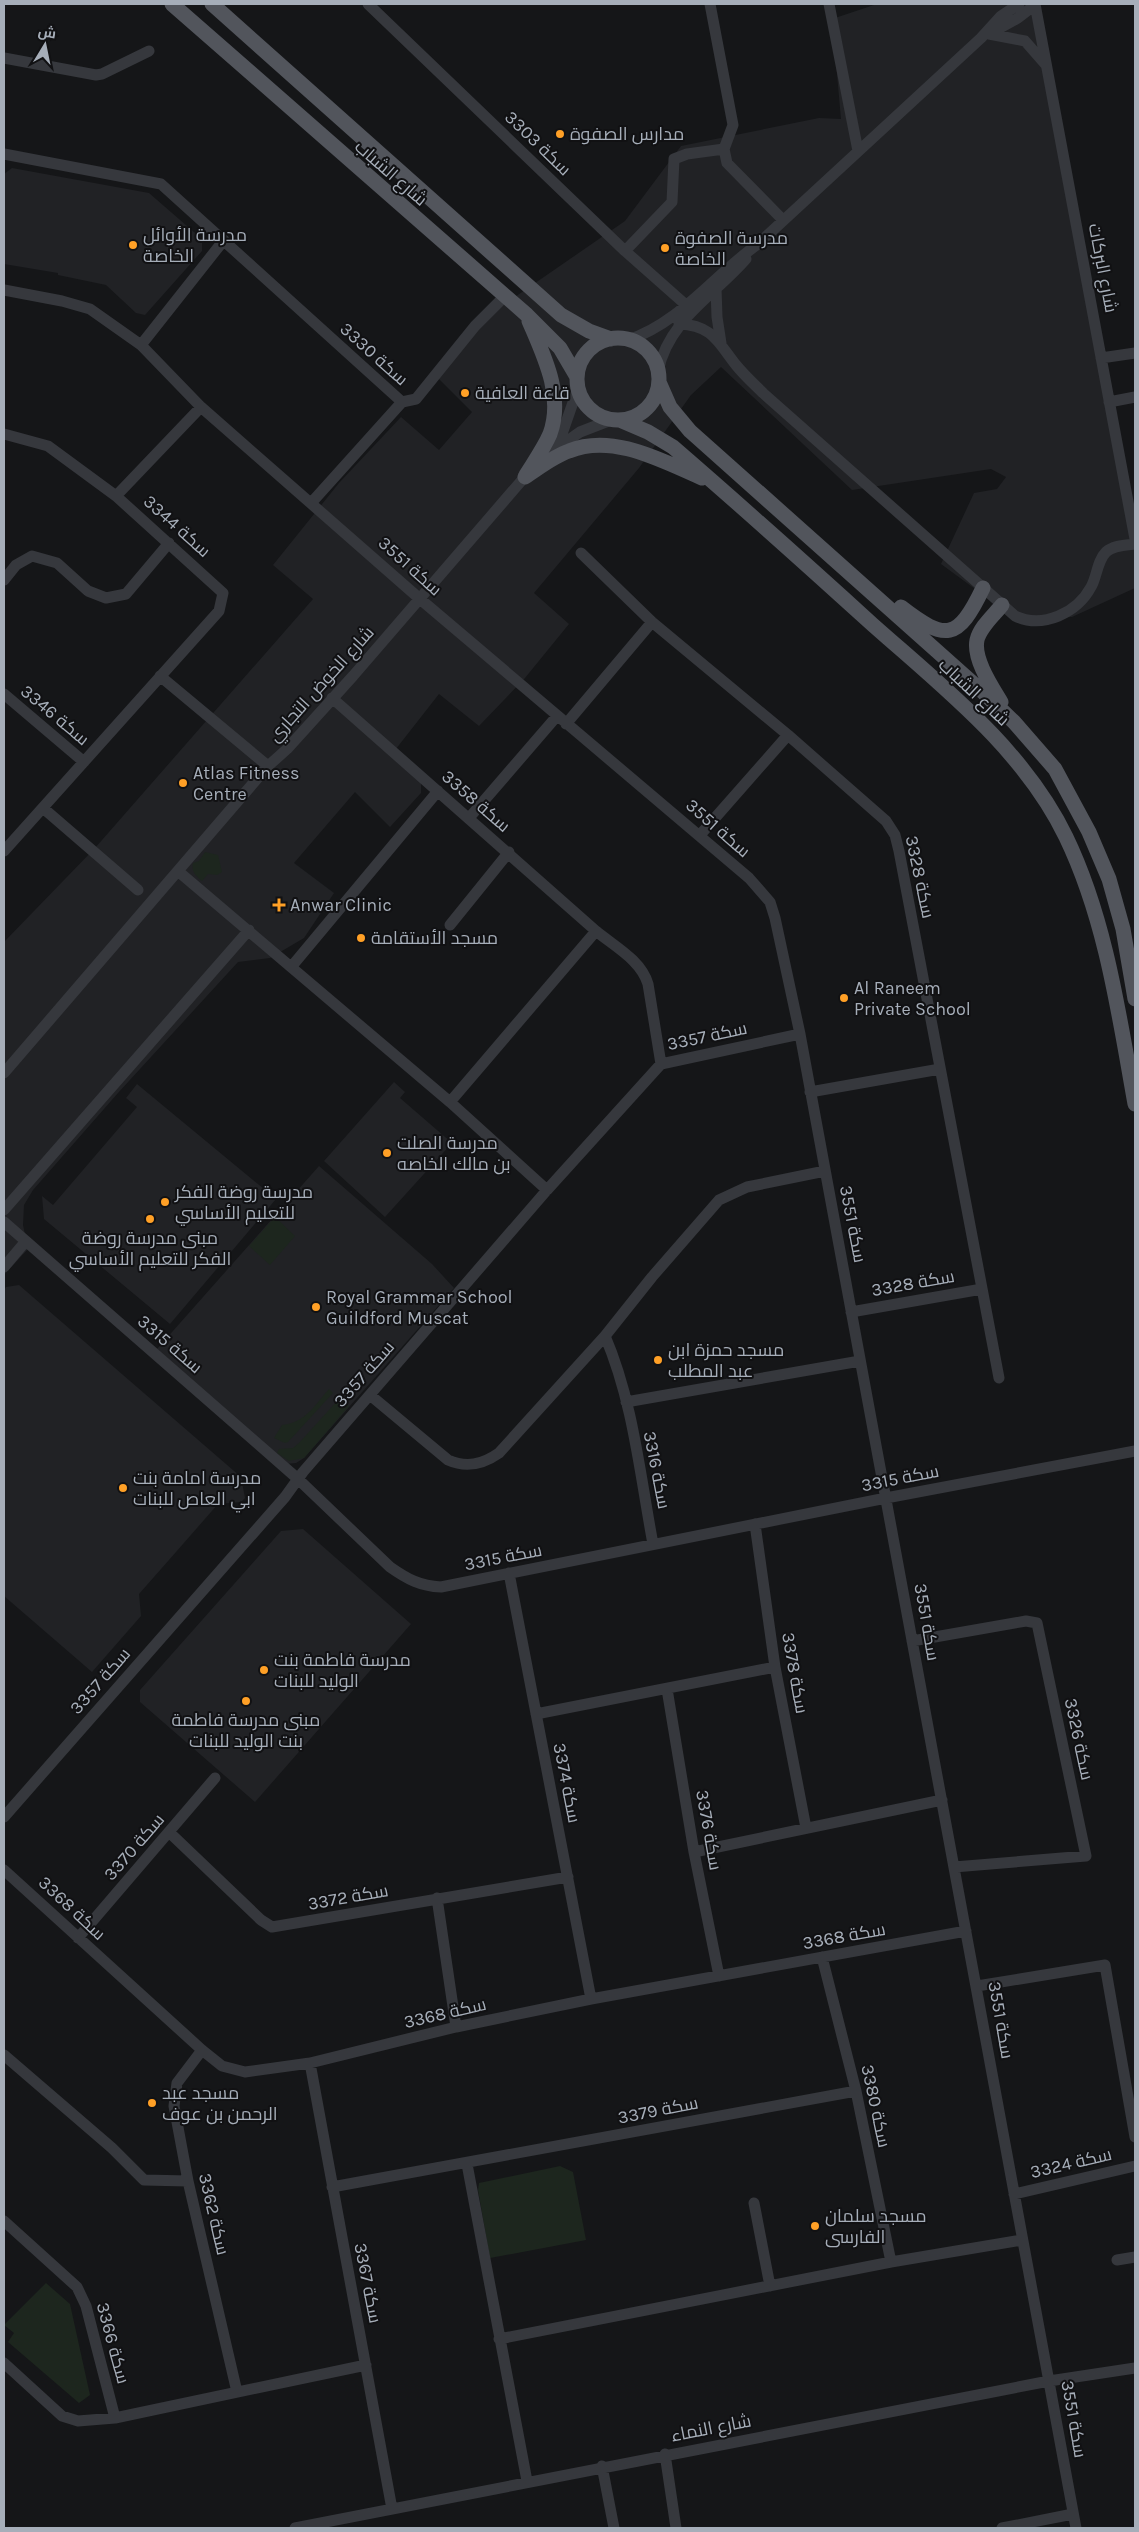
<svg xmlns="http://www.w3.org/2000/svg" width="1139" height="2532" font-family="Karla,Cairo,sans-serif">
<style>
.built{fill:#212225}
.green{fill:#1d261e}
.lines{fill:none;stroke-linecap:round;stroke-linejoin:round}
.minor{stroke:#36383d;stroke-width:11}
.major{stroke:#52555c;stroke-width:15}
.poi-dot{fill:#ffa026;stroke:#111113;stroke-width:2}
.labels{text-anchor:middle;stroke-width:4;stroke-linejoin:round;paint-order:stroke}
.poi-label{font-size:18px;fill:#a6aeb9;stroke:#111113;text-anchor:start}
.street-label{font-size:18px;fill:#a6aeb9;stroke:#111113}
</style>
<rect width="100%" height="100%" fill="#151618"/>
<path class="built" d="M877 4H1035L1135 538V588L1072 617 1016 619 941 564 974 493 997 489 1006 477 991 469 852 490 721 367 691 395 639 468 534 593 569 624 525 678 479 726 439 694 392 754 421 779V793L390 827 355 792 294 863 334 893 304 938 270 958 238 962 118 1093 33 1190 24 1205 23 1225 28 1249 4 1275V942L95 848 313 599 273 565 339 483 401 417 439 450 472 412 438 378 486 317 625 221 681 146 819 118 841 119 832 19Z
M12 168 149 193 202 239V251L145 315 136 313 106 285 58 275V273L4 264V174Z
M394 1082 405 1092 400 1098 452 1143 385 1217 324 1161Z
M137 1084 276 1199 170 1324 44 1219 42 1196 53 1205 137 1107 126 1098Z
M319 1166 432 1264 454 1288 304 1458 296 1463 286 1464 157 1349Z
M19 1285 241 1477 245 1498 241 1502 218 1504 176 1552 139 1594 141 1616 92 1672 4 1596V1290L6 1287Z
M303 1529 411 1624 255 1802 140 1702V1690L281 1531Z"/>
<path class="green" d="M205 852 218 855 222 872 217 875 208 874 202 881C196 876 191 872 193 863L199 861Z
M275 1217 295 1236 270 1265 249 1246Z
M329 1389 333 1393 288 1442 285 1443 274 1438 282 1425C305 1423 315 1405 329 1389Z
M339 1399 349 1406 304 1458 289 1461 277 1453 279 1449 293 1448 299 1443Z
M560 2166 573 2172 586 2240 490 2258 478 2190 479 2183Z
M46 2283 70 2304 90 2395 79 2403 8 2342 14 2333 4 2325Z"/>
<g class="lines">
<path class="minor" d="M368 4 625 251 686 305
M710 4 733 125 724 149 727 163 783 220
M829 4 858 151
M1035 4 1135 539
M989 34 1025 41 1046 65
M989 34 1018 18 1035 5
M4 58 96 75 102 74 149 51
M4 154 161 184 402 402
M625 251 672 202 674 159 687 154 724 149
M716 288 717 317 721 343
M4 290 62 301 90 309 141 345 201 407 420 599 749 878 770 902 775 918 800 1034 1076 2528
M679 324C712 325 718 342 736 365 744 375 754 384 763 393L1015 616C1043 629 1077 613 1091 587 1097 577 1097 561 1106 552 1113 545 1126 545 1135 544
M628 340C680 323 714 275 758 244L981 38 1001 16 1019 4
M141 345 224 240
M1101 358 1135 353
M658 371C669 319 714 296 746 259
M402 402 416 399 475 326 505 296
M1109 402 1135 397
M4 434 48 446 116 496 223 593 219 611 4 851
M556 449 580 432 611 420
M544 454 562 434 578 388
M116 496 201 407
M312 502 402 402
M581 553 652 622 788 735 886 821 895 835 899 851 999 1378
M4 580 16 565 32 556 57 563 88 591 106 598 126 594 169 543
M160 676 268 766
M4 694 84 762
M332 698 596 931C614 946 641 960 648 984L661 1064
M566 724 652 622
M43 808 138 890
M469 818 557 716
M700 835 788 735
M179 872 450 1102 547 1190
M450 925 509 852
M292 966 438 791
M4 1073 268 766 287 749 353 676 529 472
M810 1092 940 1069
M450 1102 596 931
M4 1210 249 930
M4 1222 298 1479 390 1567C407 1579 420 1586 441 1587L886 1498 1135 1451
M4 1267 26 1241
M851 1312 982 1289
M605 1336C633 1401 640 1475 653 1544
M370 1395 448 1460C466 1468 482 1465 499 1453L605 1336 652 1277 719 1200 747 1187 825 1171
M626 1402 860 1361
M755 1524 775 1667 806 1828
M509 1573 591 1999
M912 1641 1026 1621 1037 1623 1086 1856 954 1867
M667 1689 694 1852 719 1976
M536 1714 775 1667
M4 1817 285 1497 303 1472 547 1190 661 1064 800 1034
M170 1833 261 1920 272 1927 568 1877
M694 1852 942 1800
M4 1870 202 2050 222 2066 245 2072 310 2063 456 2027 591 1999 966 1931
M437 1898 456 2027
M78 1938 215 1778
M822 1957 856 2091 891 2262
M977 1986 1105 1965 1135 2137
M202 2050 177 2083 174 2106 188 2181 237 2392
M4 2055 112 2148 144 2180 188 2181
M310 2063 392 2509
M467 2164 527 2481
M332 2187 856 2091
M1014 2194 1135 2166
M754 2203 770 2286
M4 2221 77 2287 86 2306 115 2418
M1117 2260 1135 2257
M499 2339 891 2262 1022 2240
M4 2363 62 2416 78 2421 115 2418 366 2365
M665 2454 676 2528
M602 2466 614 2528
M295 2528 1049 2381 1135 2368
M1002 2528 1073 2514"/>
<path class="major" d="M172 4 527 315 560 348 577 377
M212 4 561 315 589 331 611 339
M577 379a41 41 0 1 1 82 0a41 41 0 1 1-82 0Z
M659 382 670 407 690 431 984 693 1014 722 1055 769 1089 832 1109 879 1123 929 1135 999
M620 420 648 432 673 447C740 505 807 565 873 625 944 688 1024 750 1066 837 1106 920 1119 1015 1135 1104
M526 475C534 462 544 448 550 434 564 396 544 356 529 321
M525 477C539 468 554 456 569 451 613 433 662 461 702 478
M901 607C946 642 958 640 983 588
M1001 702C992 687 973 659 977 640 980 627 994 615 1002 605"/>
</g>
<g class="poi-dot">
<circle cx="560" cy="134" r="5"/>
<circle cx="133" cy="245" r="5"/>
<circle cx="665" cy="248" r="5"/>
<circle cx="465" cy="393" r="5"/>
<circle cx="183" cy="783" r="5"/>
<path d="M276.5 897.5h5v5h5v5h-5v5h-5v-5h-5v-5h5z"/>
<circle cx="361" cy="938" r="5"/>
<circle cx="844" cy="998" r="5"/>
<circle cx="387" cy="1153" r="5"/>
<circle cx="165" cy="1202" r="5"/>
<circle cx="150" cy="1219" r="5"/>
<circle cx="316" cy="1307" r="5"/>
<circle cx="658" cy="1360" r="5"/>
<circle cx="123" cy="1488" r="5"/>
<circle cx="264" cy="1670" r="5"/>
<circle cx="246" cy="1701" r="5"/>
<circle cx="152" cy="2103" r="5"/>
<circle cx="815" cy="2226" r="5"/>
</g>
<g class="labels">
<g class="poi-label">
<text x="570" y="140">مدارس الصفوة</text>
<text x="143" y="241">مدرسة الأوائل<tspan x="143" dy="21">الخاصة</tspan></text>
<text x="675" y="244">مدرسة الصفوة<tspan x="675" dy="21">الخاصة</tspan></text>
<text x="475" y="399">قاعة العافية</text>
<text x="193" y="779">Atlas Fitness<tspan x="193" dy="21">Centre</tspan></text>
<text x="290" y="911">Anwar Clinic</text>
<text x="371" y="944">مسجد الأستقامة</text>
<text x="854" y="994">Al Raneem<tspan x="854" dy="21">Private School</tspan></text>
<text x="397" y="1149">مدرسة الصلت<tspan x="397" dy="21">بن مالك الخاصه</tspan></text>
<text x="175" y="1198">مدرسة روضة الفكر<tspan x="175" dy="21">للتعليم الأساسي</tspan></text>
<text x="150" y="1244" text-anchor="middle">مبنى مدرسة روضة<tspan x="150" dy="21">الفكر للتعليم الأساسي</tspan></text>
<text x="326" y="1303">Royal Grammar School<tspan x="326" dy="21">Guildford Muscat</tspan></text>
<text x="668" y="1356">مسجد حمزة ابن<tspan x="668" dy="21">عبد المطلب</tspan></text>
<text x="133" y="1484">مدرسة امامة بنت<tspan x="133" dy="21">ابي العاص للبنات</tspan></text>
<text x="274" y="1666">مدرسة فاطمة بنت<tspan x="274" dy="21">الوليد للبنات</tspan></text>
<text x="246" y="1726" text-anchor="middle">مبنى مدرسة فاطمة<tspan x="246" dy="21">بنت الوليد للبنات</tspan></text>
<text x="162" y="2099">مسجد عبد<tspan x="162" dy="21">الرحمن بن عوف</tspan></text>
<text x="825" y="2222">مسجد سلمان<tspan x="825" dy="21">الفارسى</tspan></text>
</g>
<g class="street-label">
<text transform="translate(538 143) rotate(44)" y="6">سكة 3303</text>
<text transform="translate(391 173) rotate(41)" y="6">شارع الشباب</text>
<text transform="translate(1103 268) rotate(79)" y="6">شارع البركات</text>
<text transform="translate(374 354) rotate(42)" y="6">سكة 3330</text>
<text transform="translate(177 526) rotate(42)" y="6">سكة 3344</text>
<text transform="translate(410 566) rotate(42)" y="6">سكة 3551</text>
<text transform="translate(321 684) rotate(-48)" y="6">شارع الخوض التجاري</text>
<text transform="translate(974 692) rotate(43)" y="6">شارع الشباب</text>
<text transform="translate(55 715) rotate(40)" y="6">سكة 3346</text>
<text transform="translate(476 801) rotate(41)" y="6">سكة 3358</text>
<text transform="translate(718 828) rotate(41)" y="6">سكة 3551</text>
<text transform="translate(920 877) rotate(78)" y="6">سكة 3328</text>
<text transform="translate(707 1036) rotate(-12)" y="6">سكة 3357</text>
<text transform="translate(853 1224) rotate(79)" y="6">سكة 3551</text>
<text transform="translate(913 1283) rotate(-10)" y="6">سكة 3328</text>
<text transform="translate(170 1344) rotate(41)" y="6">سكة 3315</text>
<text transform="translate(364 1374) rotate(-49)" y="6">سكة 3357</text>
<text transform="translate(657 1470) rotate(79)" y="6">سكة 3316</text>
<text transform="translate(900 1478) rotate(-11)" y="6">سكة 3315</text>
<text transform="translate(503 1557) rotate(-11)" y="6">سكة 3315</text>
<text transform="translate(927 1622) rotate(80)" y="6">سكة 3551</text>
<text transform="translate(795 1673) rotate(80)" y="6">سكة 3378</text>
<text transform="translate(100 1681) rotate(-49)" y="6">سكة 3357</text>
<text transform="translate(1079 1739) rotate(78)" y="6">سكة 3326</text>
<text transform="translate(567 1783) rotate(79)" y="6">سكة 3374</text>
<text transform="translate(709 1830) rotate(80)" y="6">سكة 3376</text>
<text transform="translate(134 1847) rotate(-49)" y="6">سكة 3370</text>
<text transform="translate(348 1897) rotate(-10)" y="6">سكة 3372</text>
<text transform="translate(72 1908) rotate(43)" y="6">سكة 3368</text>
<text transform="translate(844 1936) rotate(-10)" y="6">سكة 3368</text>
<text transform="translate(445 2013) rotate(-13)" y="6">سكة 3368</text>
<text transform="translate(1001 2020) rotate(80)" y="6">سكة 3551</text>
<text transform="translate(876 2106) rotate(78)" y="6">سكة 3380</text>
<text transform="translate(658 2110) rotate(-11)" y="6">سكة 3379</text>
<text transform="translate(1071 2163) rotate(-13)" y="6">سكة 3324</text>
<text transform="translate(214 2214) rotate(77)" y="6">سكة 3362</text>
<text transform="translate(368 2283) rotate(79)" y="6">سكة 3367</text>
<text transform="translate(113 2343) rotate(75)" y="6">سكة 3366</text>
<text transform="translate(1074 2419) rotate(80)" y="6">سكة 3551</text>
<text transform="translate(711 2428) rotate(-11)" y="6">شارع النماء</text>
</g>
</g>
<rect width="1139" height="2532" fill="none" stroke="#a6aeb9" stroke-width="10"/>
<g transform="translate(45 45) rotate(10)" stroke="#111113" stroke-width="4" paint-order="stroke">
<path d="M0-4L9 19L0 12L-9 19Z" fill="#a6aeb9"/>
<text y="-8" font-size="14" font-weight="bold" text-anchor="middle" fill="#a6aeb9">ش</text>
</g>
</svg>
